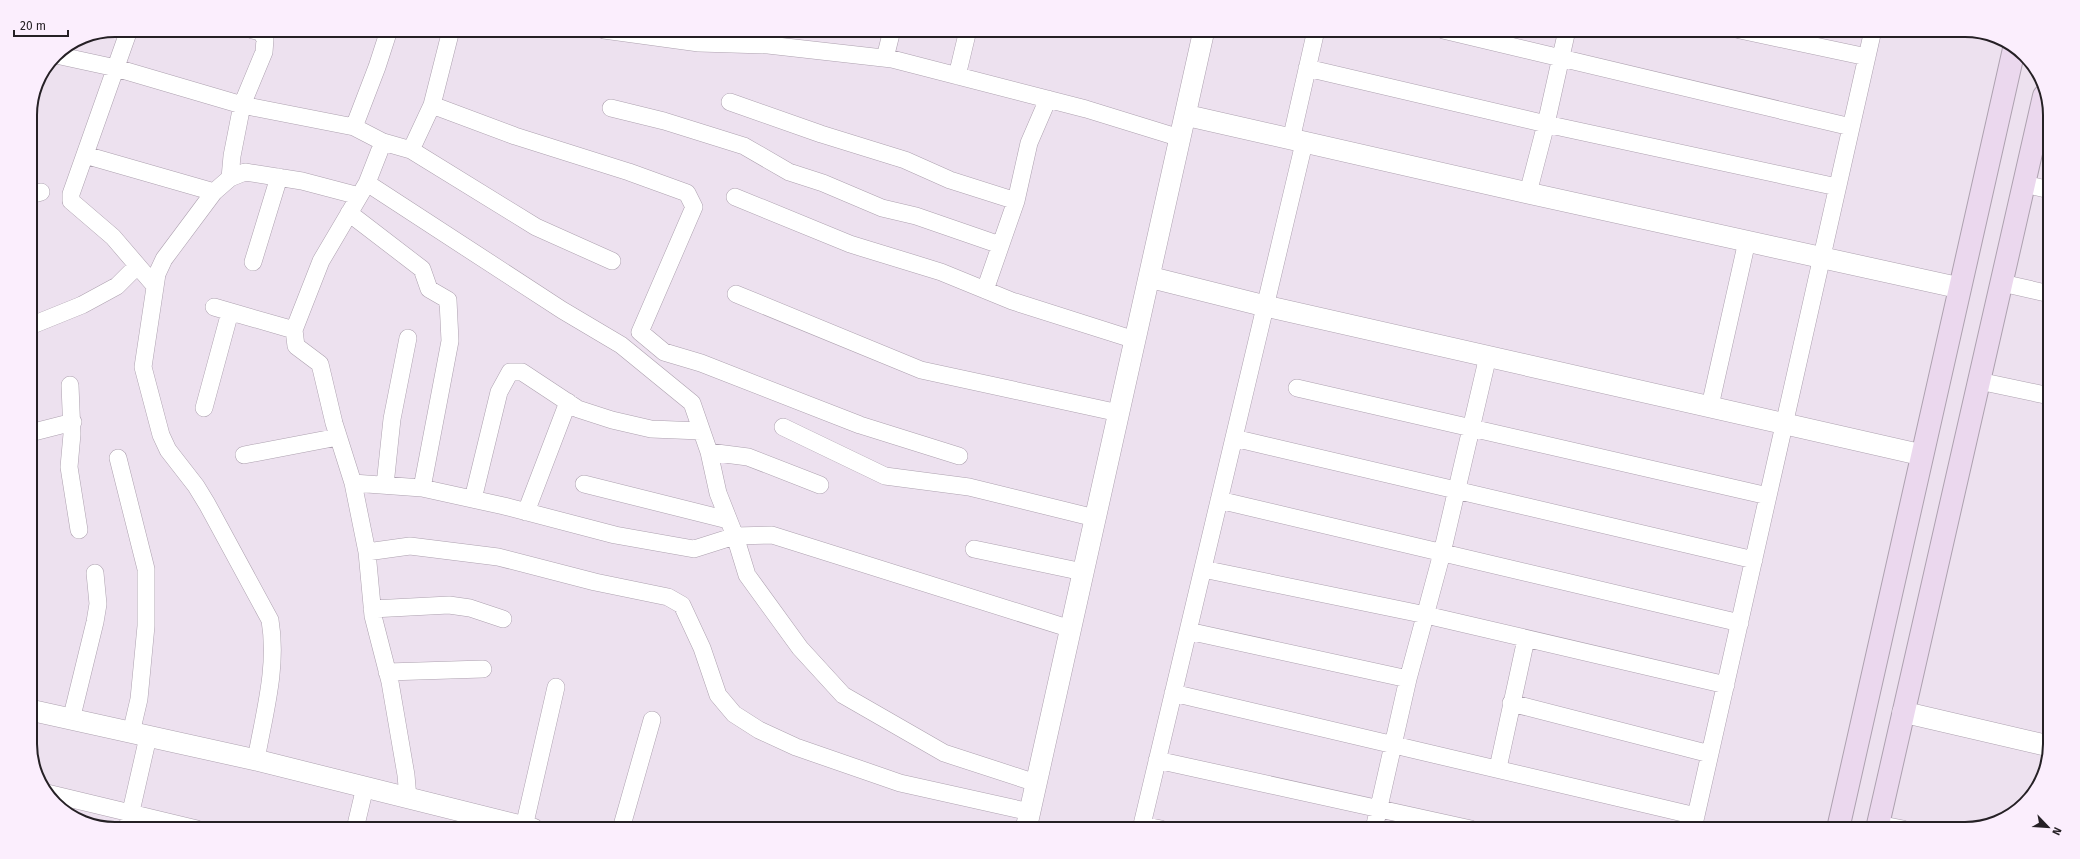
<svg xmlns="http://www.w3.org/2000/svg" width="2080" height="859" font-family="'Fira Sans',sans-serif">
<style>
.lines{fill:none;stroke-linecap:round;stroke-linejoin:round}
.minor-casing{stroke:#ada1af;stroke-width:18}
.tertiary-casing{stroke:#ada1af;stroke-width:22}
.secondary-casing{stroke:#ada1af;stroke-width:24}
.minor{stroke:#fff;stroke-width:17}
.tertiary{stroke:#fff;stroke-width:21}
.secondary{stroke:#ebd8ee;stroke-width:22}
.rim{fill:none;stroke:#252025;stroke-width:2}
</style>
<rect width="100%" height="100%" fill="#ede1ef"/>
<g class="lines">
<g class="minor-casing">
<path id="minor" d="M129 30 71 194V201L113 237 155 286
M604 30 699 43 768 45 892 59 1086 109 1180 138
M1443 30 1851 127
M1740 30 1867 57
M56 55 116 68 242 105 354 127 383 142 411 150 536 227 612 261
M885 58 892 30
M1307 68 1546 124 1837 187
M957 76 968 30
M730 102 821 134 905 160 950 180 1016 201
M432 105 515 136 629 172 687 193 694 207 640 332 664 352 701 363 860 425 959 456
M611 108 664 121 744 146 789 172 823 183 882 208 916 216 1000 245
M354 127 377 67 389 30
M1291 140 1316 30
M383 142 367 183 321 261 294 330 296 346 320 364 334 423 353 483 367 552 373 616 390 682 406 775 408 798
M411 150 432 105 451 30
M85 155 214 192
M230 178 232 156 242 105 264 52 265 39 261 32 252 30
M367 183 562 310 621 345 692 403 709 452 718 493 735 536 747 575 800 648 843 695 944 753 1036 783
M2024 184 2050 190
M1528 193 1546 124 1567 30
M30 195 41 192
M735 197 850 244 941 272 1012 301 1135 340
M349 213 422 269 429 289 448 300 450 341 422 488
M253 262 279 177
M2002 283 2050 294
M985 290 1016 201 1029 143 1048 99
M736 294 921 370 1119 413
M214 307 294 330
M30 326 82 305 117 286 137 266
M1979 381 2050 396
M70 385 72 434 69 467 79 530
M1297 388 1768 496
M1710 406 1747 241
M204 408 230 312
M783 427 885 476 969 487 1095 518
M30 433 73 422
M1234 438 1754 560
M709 452 748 457 820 485
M244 455 338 437
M118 458 146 569V626L139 699 131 733
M353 483 422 488 504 506 615 535 694 549 735 536 772 535 1071 629
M584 484 728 520
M385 485 392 419 408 338
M473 499 499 392 510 372H522L578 409 612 420 651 429 701 431
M1219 500 1740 623
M526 512 568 402
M974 549 1083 572
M367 552 410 546 498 557 595 582 668 597 682 605 702 648 718 695 734 714 759 730 796 747 900 783 1030 812
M1203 569 1426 615 1726 685
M372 609 449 605 470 608 503 619
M1188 631 1408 679
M387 672 483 669
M1173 693C1347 735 1522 774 1696 816
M1511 703 1710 754
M71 720 95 622 98 604 95 573
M256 760C264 714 278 667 270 620L207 504 196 486 168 450 161 435 143 367 157 274 164 259 214 192 230 178 245 172 302 181 359 196
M1157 760 1471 829
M1498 768 1526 639
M47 793 197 829
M1878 824 1903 829
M1142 825 1161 829
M524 827 556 687
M127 829 148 737
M355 829 365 787
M621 829 652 720
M1141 829 1304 143
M1374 829 1408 679 1442 553 1488 356
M1693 829 1873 30"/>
</g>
<g class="tertiary-casing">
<path id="tertiary" d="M1185 115 1528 193 1960 288
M1149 277 1257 304 1922 455
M30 710 256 760 533 829
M1903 712 2049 746
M1026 829 1204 30"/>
</g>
<g class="secondary-casing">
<path id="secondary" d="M1838 829 2014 49
M1877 829 2044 96"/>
</g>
<use href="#minor" class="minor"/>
<use href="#tertiary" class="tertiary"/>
<use href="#secondary" class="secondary"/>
</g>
<path d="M0 0H2080V859H0ZM115 37H1965A78 78 0 0 1 2043 115V744A78 78 0 0 1 1965 822H115A78 78 0 0 1 37 744V115A78 78 0 0 1 115 37Z" fill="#fbeefd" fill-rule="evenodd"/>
<path class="rim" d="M115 37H1965A78 78 0 0 1 2043 115V744A78 78 0 0 1 1965 822H115A78 78 0 0 1 37 744V115A78 78 0 0 1 115 37Z"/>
<g transform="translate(2048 827) rotate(115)" stroke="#fbeefd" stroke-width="3" paint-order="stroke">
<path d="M0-3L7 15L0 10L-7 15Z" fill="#252025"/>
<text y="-6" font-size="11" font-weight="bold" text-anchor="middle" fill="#252025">N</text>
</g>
<path d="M14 30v6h54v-6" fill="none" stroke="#252025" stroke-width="2"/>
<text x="20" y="30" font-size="12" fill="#252025" stroke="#fbeefd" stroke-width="3" paint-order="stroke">20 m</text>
</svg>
